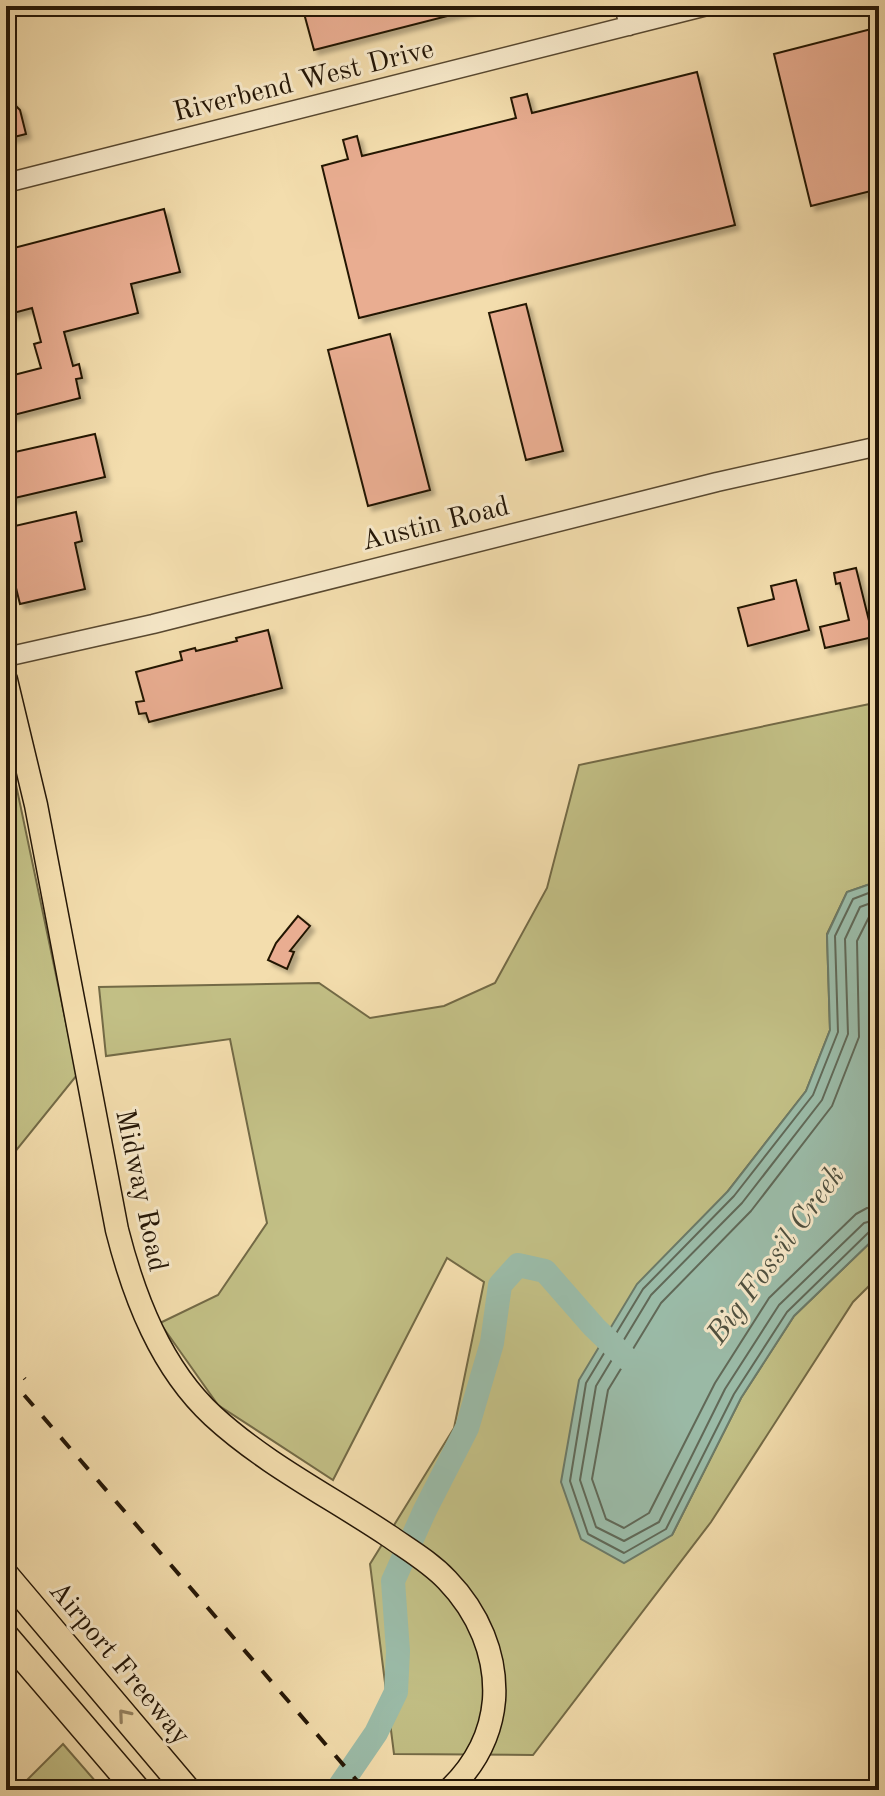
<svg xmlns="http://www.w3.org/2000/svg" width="885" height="1796" font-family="'Old Standard TT',serif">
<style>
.green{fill:#c2bf85;stroke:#736a46;stroke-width:2}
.water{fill:#9bbca9;stroke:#6b7a68;stroke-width:2}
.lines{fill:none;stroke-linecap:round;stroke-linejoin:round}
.shore{stroke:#606958;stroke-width:2}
.river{stroke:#9bbca9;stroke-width:24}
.building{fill:#e9ad91;stroke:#241606;stroke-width:2;filter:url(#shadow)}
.minor-casing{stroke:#584830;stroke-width:21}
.major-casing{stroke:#241606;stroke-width:25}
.highway-casing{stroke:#241606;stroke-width:29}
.minor{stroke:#f7e9ca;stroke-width:18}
.major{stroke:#f3ddad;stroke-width:22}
.highway{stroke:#f3ddad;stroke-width:26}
.rail{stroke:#241606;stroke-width:4;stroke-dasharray:14 14;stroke-linecap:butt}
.oneway{stroke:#968362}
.labels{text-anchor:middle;stroke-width:6;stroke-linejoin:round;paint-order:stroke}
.street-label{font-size:28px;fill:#241606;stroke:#f7e9ca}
.water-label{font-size:30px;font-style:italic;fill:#4e503f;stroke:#f7e9ca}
</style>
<defs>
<filter id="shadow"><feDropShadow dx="4.5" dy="4.5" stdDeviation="2" flood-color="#0004"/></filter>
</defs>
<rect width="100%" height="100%" fill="#f3ddad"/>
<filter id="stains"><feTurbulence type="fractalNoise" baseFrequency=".0025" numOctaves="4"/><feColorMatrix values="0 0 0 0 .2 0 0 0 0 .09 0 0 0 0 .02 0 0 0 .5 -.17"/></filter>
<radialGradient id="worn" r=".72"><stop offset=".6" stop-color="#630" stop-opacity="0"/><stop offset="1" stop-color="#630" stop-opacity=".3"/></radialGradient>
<path class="green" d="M879 702V881L847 892 827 934 830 1030 806 1091 728 1191 672 1535 741 1398 794 1316 879 1234V1276L853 1302 711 1522 533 1755 394 1754 370 1564 454 1428 484 1282 447 1258 333 1480 218 1405 160 1323 218 1295 267 1223 230 1039 106 1056 99 987 319 983 370 1018 444 1006 495 983 547 888 579 765Z
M6 737 77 1075 6 1163Z
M63 1744 103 1790H17Z"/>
<path class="water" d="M879 881V1234L794 1316 741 1398 672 1535 624 1563 581 1539 561 1482 579 1380 637 1284 728 1191 806 1091 830 1030 827 935 847 892Z"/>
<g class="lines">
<path class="shore" d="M879 889 853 899 835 936 838 1032 813 1095 734 1196 643 1289 586 1383 570 1481 588 1534 624 1553 666 1529 734 1394 787 1312 870 1231 879 1229
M879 900 860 907 845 939 848 1034 822 1100 742 1203 651 1295 596 1386 580 1480 596 1527 624 1541 659 1522 725 1389 779 1305 864 1223 879 1219
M879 912 869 917 857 941 859 1037 832 1106 751 1211 661 1303 608 1390 592 1479 606 1519 624 1528 649 1513 715 1383 769 1298 856 1214 867 1208 879 1207"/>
<path class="river" d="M337 1790 376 1733 396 1692 398 1651 393 1581 425 1510 467 1428 492 1343 500 1285 518 1265 545 1271 594 1327 626 1358"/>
</g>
<path class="building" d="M302 6H471V10L314 50Z
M879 27V189L811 206 774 54Z
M697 72 735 225 359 318 322 166 348 159 343 140 357 136 362 156 516 118 511 98 527 94 532 113Z
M6 96 20 110 26 134 6 139Z
M164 209 180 272 131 284 138 313 64 332 73 366 79 364 82 378 76 379 80 398 6 417V377L41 368 34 344 41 342 32 308 6 315V250Z
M526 304 563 451 526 460 489 313Z
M390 334 430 490 368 506 328 350Z
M95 434 105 477 6 500V454Z
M76 512 82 541 75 543 85 589 20 604 6 548V528Z
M856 568 873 637 825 648 820 627 849 620 840 583 836 584 834 573Z
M796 580 809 630 748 646 738 608 774 599 771 586Z
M268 630 282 688 149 722 146 713 139 714 136 702 144 701 136 672 182 660 180 652 195 648 196 651 237 641 236 638Z
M298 916 310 926 290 951 294 952 287 969 268 960 276 943Z"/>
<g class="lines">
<g class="minor-casing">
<path id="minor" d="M624 6 629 26
M6 183 707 6
M6 657 153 624 717 482 879 446"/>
</g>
<g class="major-casing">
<path id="major" d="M6 680 36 805 117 1230C134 1297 161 1368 213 1416 265 1464 331 1497 389 1536 409 1550 430 1562 447 1580 478 1612 497 1655 494 1700 491 1736 474 1766 449 1790"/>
</g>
<g class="highway-casing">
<path id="highway" d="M6 1576 187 1790
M6 1637 137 1790"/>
</g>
<use href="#minor" class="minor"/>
<use href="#major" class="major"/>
<use href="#highway" class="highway"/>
<path class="rail" d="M6 1357 25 1379
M6 1374 365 1790"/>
</g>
<defs><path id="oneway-chevron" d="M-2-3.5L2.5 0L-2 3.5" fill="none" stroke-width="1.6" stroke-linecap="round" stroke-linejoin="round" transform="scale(2)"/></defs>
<use class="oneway" href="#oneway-chevron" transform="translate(124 1715) rotate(-130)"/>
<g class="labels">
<g class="street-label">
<text transform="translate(303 79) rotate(-14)" y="10">Riverbend West Drive</text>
<text transform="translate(435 522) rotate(-14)" y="10">Austin Road</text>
<text transform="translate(143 1190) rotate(78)" y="10">Midway Road</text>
<text transform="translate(121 1662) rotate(50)" y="10">Airport Freeway</text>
</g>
<g class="water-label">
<text transform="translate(775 1254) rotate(-54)" y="10">Big Fossil Creek</text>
</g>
</g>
<rect width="885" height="1796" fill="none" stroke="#f3ddad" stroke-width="32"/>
<rect x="8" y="8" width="869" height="1780" fill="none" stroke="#241606" stroke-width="4"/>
<rect x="16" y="16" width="853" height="1764" fill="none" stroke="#241606" stroke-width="2"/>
<rect width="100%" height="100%" filter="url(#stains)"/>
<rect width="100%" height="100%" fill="url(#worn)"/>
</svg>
